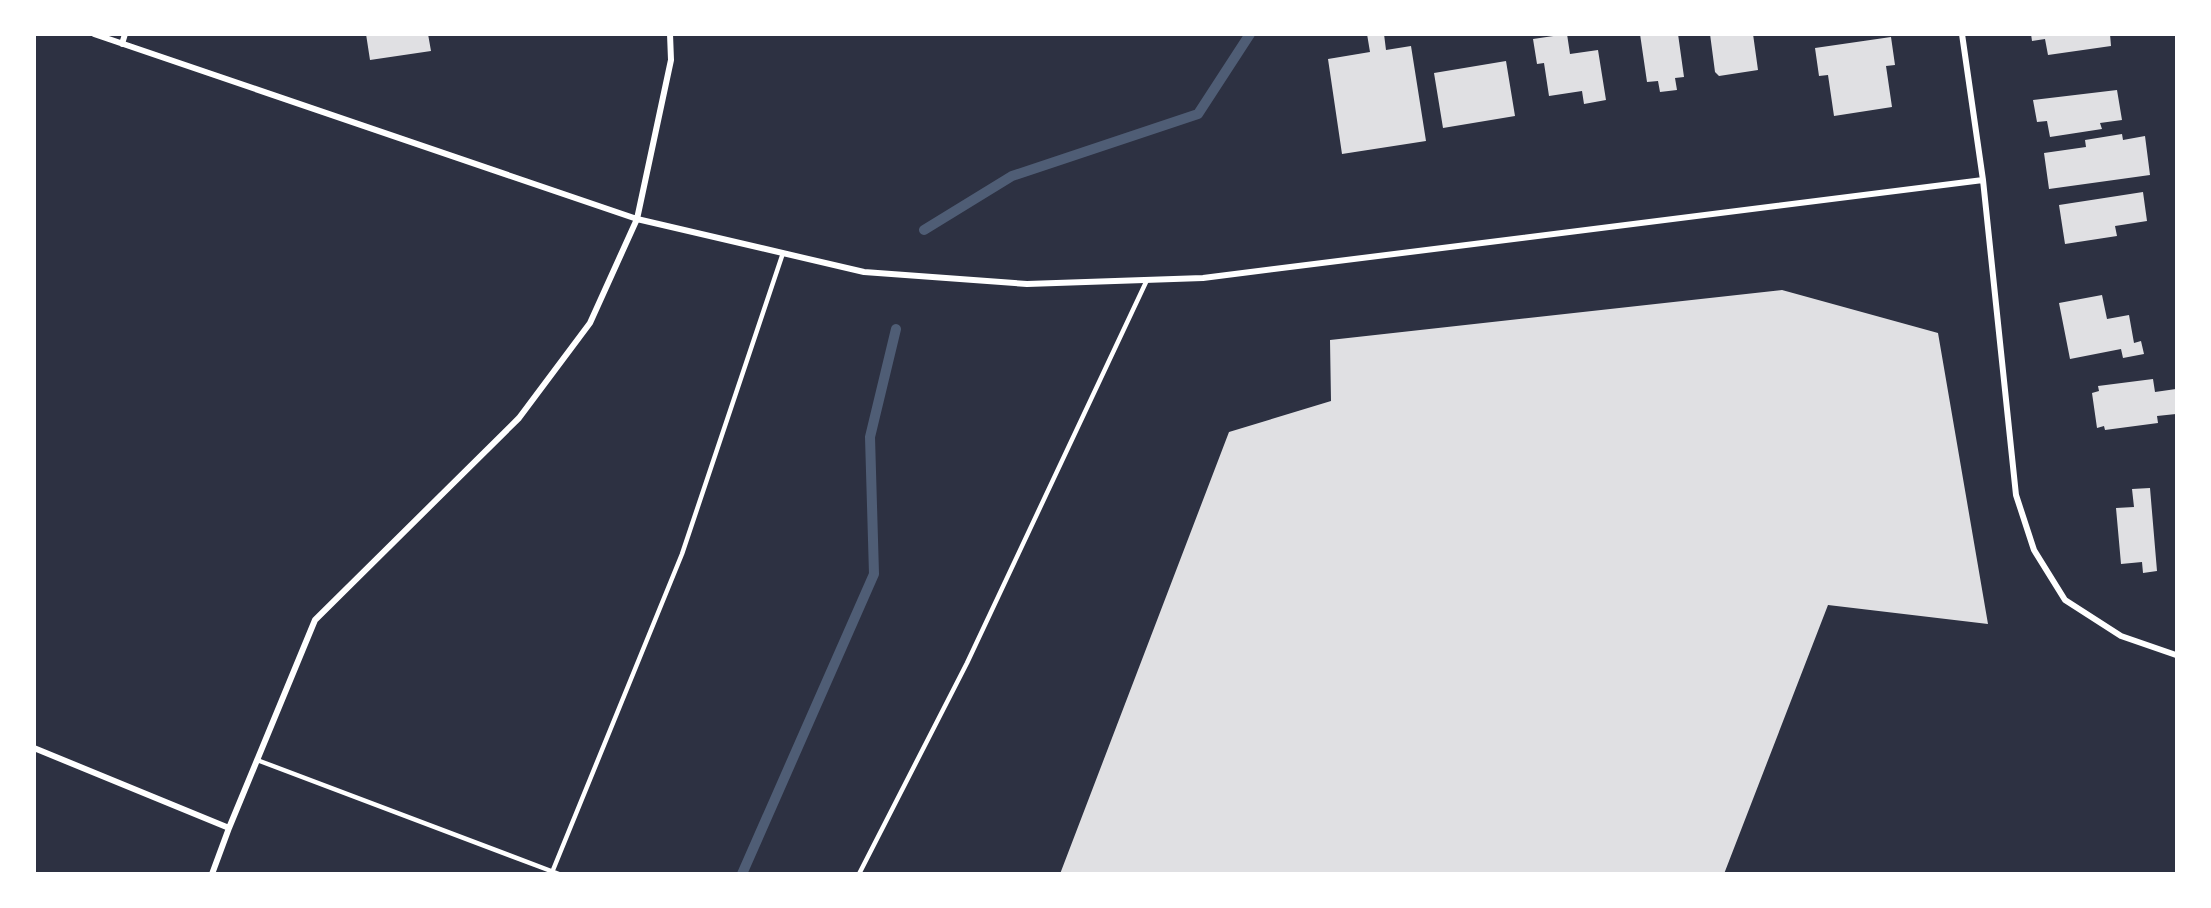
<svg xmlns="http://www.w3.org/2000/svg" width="2211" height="908" font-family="'PT Sans Narrow',sans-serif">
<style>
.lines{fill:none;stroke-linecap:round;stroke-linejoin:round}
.stream{stroke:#4f5d75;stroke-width:10}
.building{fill:#e0e0e3}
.service{stroke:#fff;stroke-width:4.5}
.minor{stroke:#fff;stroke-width:6}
</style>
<rect width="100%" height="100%" fill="#2d3142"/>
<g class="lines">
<path class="stream" d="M924 230 1012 176 1198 114 1250 34
M742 874 874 574 870 437 896 329"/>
</g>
<path class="building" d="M366 34H428L431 51 370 60Z
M1367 34H1384L1386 50 1411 46 1426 141 1342 154 1328 59 1370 52Z
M1567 34 1570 54 1598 50 1606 100 1584 104 1582 91 1549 96 1544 63 1537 64 1533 39Z
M1640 34H1678L1684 77 1675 78 1677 90 1660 92 1658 81 1647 82Z
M1710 34H1753L1758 70 1719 76 1715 72Z
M2031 34H2110L2111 46 2048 55 2045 39 2032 41Z
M1891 37 1895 65 1886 66 1892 107 1834 116 1828 75 1819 76 1815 48Z
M1506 61 1515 116 1443 128 1434 73Z
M2117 90 2122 120 2100 123 2102 129 2050 137 2047 121 2037 122 2033 100Z
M2122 134 2123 140 2145 136 2150 175 2049 189 2044 153 2086 147 2085 140Z
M2143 192 2147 221 2115 226 2117 236 2065 244 2059 205Z
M1782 290 1938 333 1988 624 1828 605 1724 874H1060L1229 432 1331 401 1330 340Z
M2102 295 2107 319 2129 315 2134 343 2141 341 2144 354 2123 358 2121 349 2070 359 2059 303Z
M2153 379 2155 392 2176 389V414L2157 416 2158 423 2105 430 2104 426 2097 428 2092 393 2099 391 2098 386Z
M2150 488 2157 571 2143 573 2142 562 2121 564 2116 508 2134 507 2132 489Z"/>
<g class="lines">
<path class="service" d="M257 760 559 874
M553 870 682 554 783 253
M859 874 967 663 1147 280"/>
<path class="minor" d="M94 34 637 219 864 272 1027 284 1203 278 1983 180
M1962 34 1983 180 2016 495 2034 550 2065 600 2121 636 2176 655
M122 44 125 34
M34 748 229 828
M212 874 229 828 315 620 519 418 590 323 637 219 671 60 670 34"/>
</g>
<rect width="2211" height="908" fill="none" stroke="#ffffff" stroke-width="72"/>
</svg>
